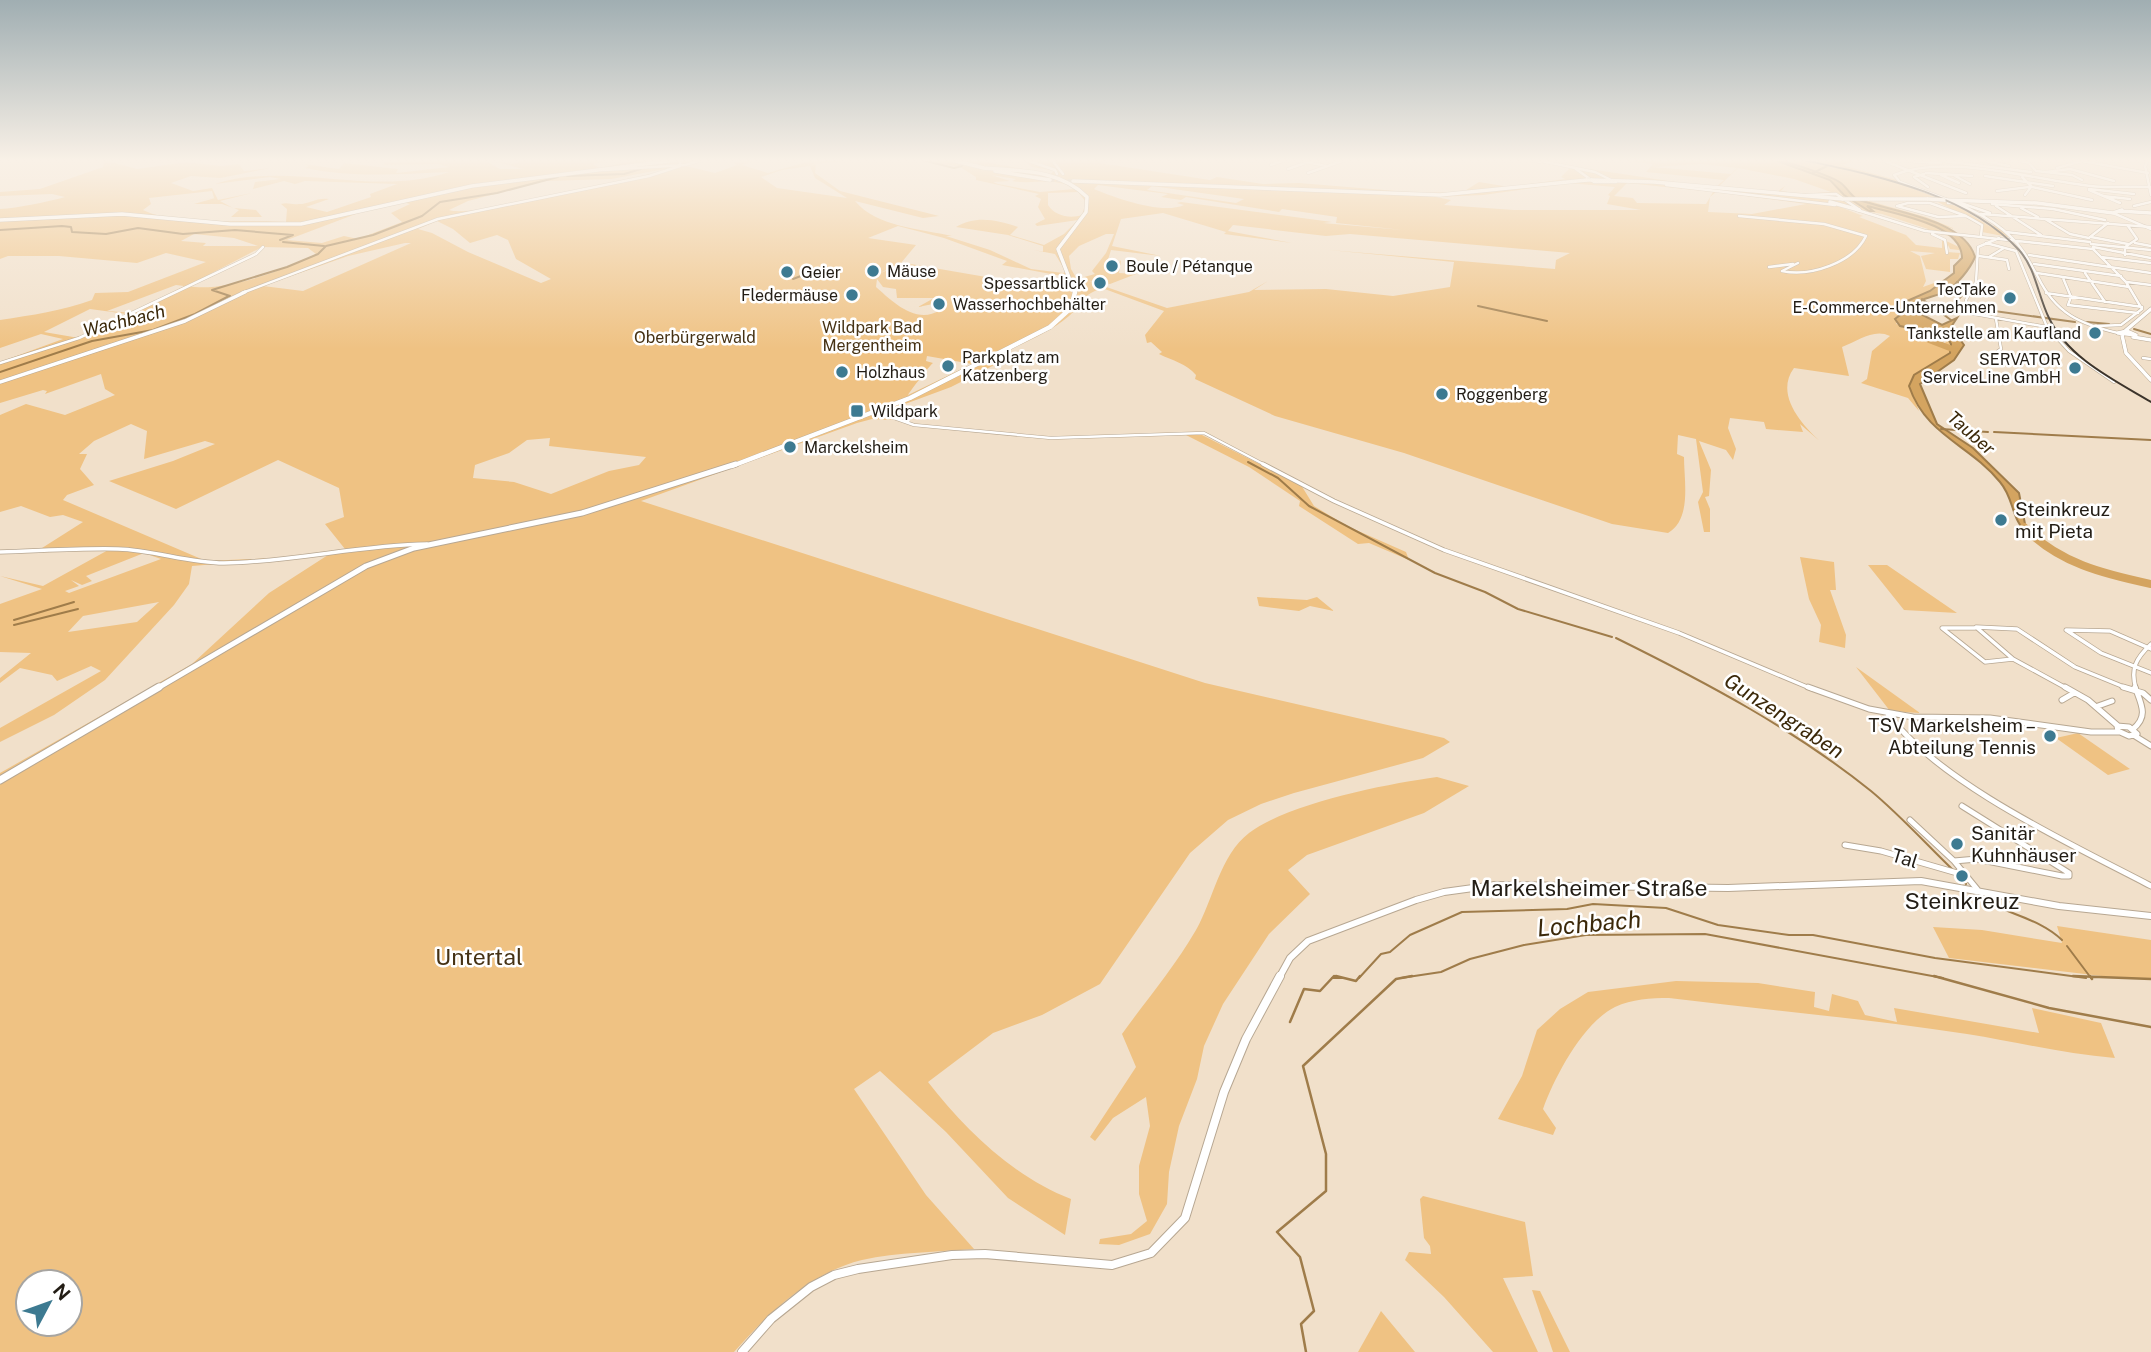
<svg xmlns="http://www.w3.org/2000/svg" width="2151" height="1352" font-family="'Public Sans',sans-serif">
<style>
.green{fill:#efc283;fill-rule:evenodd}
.water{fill:#d4a460;stroke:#9f7c4a;stroke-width:2}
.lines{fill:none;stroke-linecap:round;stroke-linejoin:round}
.stream-far1{stroke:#9f7c4a;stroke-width:2}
.stream{stroke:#9f7c4a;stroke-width:2.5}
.river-far1{stroke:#d4a460;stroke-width:6}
.river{stroke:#d4a460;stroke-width:8}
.primary-tunnel{stroke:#c8b9a6;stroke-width:3.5;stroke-dasharray:3.5 2;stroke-linecap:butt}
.street-far2-casing{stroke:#b7a792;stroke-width:3.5}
.street-far1-casing{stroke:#b7a792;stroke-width:5}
.street-casing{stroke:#b7a792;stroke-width:7}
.secondary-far3-casing{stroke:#b7a792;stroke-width:3.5}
.secondary-far2-casing{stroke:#b7a792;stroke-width:4.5}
.secondary-far1-casing{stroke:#b7a792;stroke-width:8}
.secondary-casing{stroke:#b7a792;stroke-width:10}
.primary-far3-casing{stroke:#b7a792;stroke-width:4.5}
.primary-far2-casing{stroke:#b7a792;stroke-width:5}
.primary-far1-casing{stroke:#b7a792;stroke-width:7}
.primary-casing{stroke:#b7a792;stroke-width:9}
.street-far2{stroke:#fff;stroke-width:2.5}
.street-far1{stroke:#fff;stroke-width:3.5}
.street{stroke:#fff;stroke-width:5}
.secondary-far3{stroke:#fff;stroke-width:2.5}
.secondary-far2{stroke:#fff;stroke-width:3.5}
.secondary-far1{stroke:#fff;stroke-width:6}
.secondary{stroke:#fff;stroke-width:8}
.primary-far3{stroke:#fff;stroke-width:3.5}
.primary-far2{stroke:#fff;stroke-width:4.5}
.primary-far1{stroke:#fff;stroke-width:5}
.primary{stroke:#fff;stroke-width:7}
.rail{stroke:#3c342b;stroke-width:2}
.primary-bridge-casing{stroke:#b7a792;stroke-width:4.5;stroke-linecap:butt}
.primary-bridge{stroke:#fff;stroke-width:3.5}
.poi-dot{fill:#3d7a91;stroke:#fff;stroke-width:2.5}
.labels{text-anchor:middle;stroke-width:5;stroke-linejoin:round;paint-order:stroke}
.far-poi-label{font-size:16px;fill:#231d15;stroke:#fff;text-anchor:start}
.far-park-label{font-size:16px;fill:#463214;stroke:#fff}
.far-water-label{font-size:18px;font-style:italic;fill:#3b2809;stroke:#fff}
.poi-label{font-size:19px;fill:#231d15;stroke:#fff;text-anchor:start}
.street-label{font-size:19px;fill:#231d15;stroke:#fff}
.water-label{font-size:21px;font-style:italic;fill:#3b2809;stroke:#fff}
.near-street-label{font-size:23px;fill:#231d15;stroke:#fff}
.near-poi-label{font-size:23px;fill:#231d15;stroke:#fff}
.near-park-label{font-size:23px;fill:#463214;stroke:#fff}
.near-water-label{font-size:24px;font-style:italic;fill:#3b2809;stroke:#fff}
</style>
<rect width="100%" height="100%" fill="#f1e0ca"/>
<path class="green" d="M104 160 137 169 186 162 221 166 239 164 244 171 271 168 220 178 191 176 171 183 193 191 212 188 218 200 252 193 220 201 233 208 256 210 262 217H231L239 210 222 204H194L215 198 185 202 214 198 212 191 149 198 151 204 143 210C178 227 246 219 286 222L287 209 281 204C288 202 291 205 299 204 309 204 317 197 329 199L306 207 327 212 371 197 370 194 397 184 305 181 295 184 284 181 253 189 255 182 281 179 270 177 215 184C290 160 373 198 449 172 400 174 354 178 305 168L309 166 304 164 339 169 344 163 398 169 396 173 449 167 438 164 383 165 385 162 484 160 500 169H522L492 160 511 164 519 162 515 160H611L593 164 599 168 638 160H705L686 166 715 173 737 165 733 162 758 160 742 165 768 173 813 160H858L813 164 816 165 815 173 840 191 939 216 923 218 855 201C876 227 922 229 952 236H946L990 250 1031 269 1063 273 1066 272 1055 254 1034 250 1043 252V246L1008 235 956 227C975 215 998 220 1018 227L1010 235 1044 245 1064 234 1078 220 1037 226 1035 224 1045 219 1038 207 1041 199 1035 196 1039 194 976 180V177L960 167 920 160H976L1050 174 1055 171 1032 167 1023 160H1107L1100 163 1210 180 1217 177 1263 184 1299 183 1421 193 1463 192 1479 182 1509 187 1565 179 1561 177 1570 168 1530 160 1715 188 1724 180 1646 172 1653 164 1616 160H1775L1830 180 1854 202 1923 220 1949 236 1925 231 1928 229 1882 214 1838 206 1863 216 1859 217 1906 235 1916 245 1942 248V239L1959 247V250L1950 249 1948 245 1947 252 1960 253 1958 259H1950V272L1926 269 1921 256 1935 253 1910 251 1920 256 1926 281 1923 287 1948 278 1905 311 1896 324 1927 332 1929 340 1945 348 1946 335 1951 344 1950 353 1914 375 1909 386 1919 411 1908 398 1861 383 1867 379 1872 351 1890 336C1874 328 1858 341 1842 347L1849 376 1794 368C1774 395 1803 426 1822 443L1800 424 1803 432 1766 429 1764 422 1730 418 1728 428 1736 449 1733 460 1726 450 1699 441 1711 470 1709 496 1705 497 1710 509V532H1704L1698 502 1703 492 1696 439 1678 435 1677 454 1684 457C1684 481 1692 519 1668 533L1612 524 1404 453 1275 416 1195 379 1196 375C1186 363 1173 361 1159 354L1162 352 1151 342 1147 343 1145 335 1164 311 1102 288C1078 297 1085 302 1069 316 1050 332 1026 342 1004 352L1011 355 1006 359 951 387 897 407 895 410 899 414 890 420 872 419 857 423 641 501 1205 683 1444 738 1450 742 1423 758 1294 793 1261 804 1228 820 1190 853 1100 984 1042 1015 993 1033 928 1082C965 1130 1014 1177 1071 1199L1065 1235 1008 1198 946 1132 880 1071 854 1089 926 1195 974 1249C938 1252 898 1252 862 1260 809 1273 769 1313 734 1352H0V782L216 656 0 776V773L192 664 269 593 328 555 192 566 189 584 174 605 105 680 54 715 0 742V728L101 671 91 666 57 681 52 675 20 668 0 683V678L31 653 0 652V604L42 589 0 576 43 586 110 549 0 552 42 548 83 522 63 515 50 517 21 506 0 512V415L26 404 65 415 115 395 105 389 101 374 45 394 47 391 43 390 0 403V362L63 339 41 334 0 348V320C32 315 62 311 92 300L95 293 128 292 206 262 166 253 137 263 59 256H8L0 259V209C18 208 47 202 65 197L52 194 0 196V192L40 189 103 167ZM1701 164 1737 168 1731 174 1653 167ZM810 166 815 178 847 198 777 188 761 177 782 170ZM676 167C654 174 472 219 449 210L468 201 545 181 611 179ZM1738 168 1794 179 1831 192 1801 194 1781 191 1785 186 1777 192 1717 188ZM991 175 1016 179 1012 181C1034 185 1054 176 1075 189L1040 192 998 184 993 182 1010 181ZM1568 183 1615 187 1608 195 1610 196 1607 204 1641 210H1514L1444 205 1451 200 1436 197 1483 195ZM1627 183 1713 192 1706 204 1637 203 1633 198 1614 196ZM1098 185 1168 194 1161 197 1181 200 1186 197 1279 212 1282 209 1337 217 1336 223 1403 230 1323 223 1332 222 1181 202 1177 203 1184 205C1162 215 1116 198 1094 189ZM1152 186 1244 199 1236 203 1147 190ZM1078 192 1086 202 1082 215C1070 219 1055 216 1048 205V193ZM1716 192 1806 204 1752 214 1708 212 1710 197ZM402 202 410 204 391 213 402 222 358 239 344 236 322 243 287 240 369 209ZM1163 213 1226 232 1224 234 1292 243 1228 231 1233 225 1326 236 1350 234 1570 253 1556 260 1555 269 1329 250 1454 262 1450 287 1393 296 1326 289 1254 290 1268 281 1249 292 1167 308 1089 281 1110 284 1136 274 1119 273 1121 260 1119 263H1107L1111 250 1161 256 1112 246 1121 219ZM437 221 453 229 470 243 497 235 508 240 516 259 551 279 541 283 468 252 432 233 418 229ZM898 226 944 238 1007 261 1002 265 1067 277 1073 292 905 263 878 274 901 263 916 245 868 238ZM194 234 234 238 258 246H203L206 243 181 241ZM1106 234H1114L1106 253 1092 271 1095 274 1077 279 1071 269 1069 256 1079 246ZM405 243H411L303 291 263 286 348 256ZM262 247 308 248 316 254C284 270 225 293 187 286ZM877 279 883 287 896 289 897 298H934L918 307 938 303 944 305 933 307 940 310C916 326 891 300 876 287ZM176 285 184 286 132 313 107 311ZM90 309 127 314 79 338 44 332ZM927 356 972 364 908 395C911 390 929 366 933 363L926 361ZM131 424 147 431 144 459 205 441 215 444 173 461 109 481 176 509 278 460 339 488 344 517 325 524 345 549 297 557 206 561 63 500 67 495 94 485 80 469 87 454H79L94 441ZM550 438 549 446 646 457 639 465 609 471 551 494 514 482 473 478 475 465 509 453 527 440ZM144 553 161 559 69 593 65 591 79 586 71 580 82 585 92 581 86 576ZM159 602 137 622 68 632 83 616ZM28 1282H70V1324H28Z
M1779 160H1860L1841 165 1897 180 1962 209 1991 227 1995 225 2013 238 1982 232 1983 226 1936 201 1866 200 1926 217 1955 229 1870 205 1848 194 1844 185 1828 176Z
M1184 434 1202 435 1301 485 1314 506 1347 526 1406 552 1409 560 1369 543 1358 544 1299 506 1300 501 1249 467Z
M1800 557 1834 562 1836 590H1830L1846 635 1845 648 1819 642 1821 625 1809 599Z
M1868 565H1887L1957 613 1904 610Z
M1257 597 1307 600 1317 597 1334 611 1310 606 1299 611 1259 606Z
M1856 667 1920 713 1890 711Z
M2078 733 2130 769 2108 775 2056 738Z
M1437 777 1469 786 1424 813 1307 855 1288 870 1310 894 1269 934 1223 1004 1204 1046 1197 1079 1179 1126 1169 1172 1167 1204 1150 1234 1119 1245 1099 1244 1100 1239 1131 1234 1147 1221 1139 1194V1166L1150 1126 1146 1097 1113 1118 1095 1141 1090 1137 1136 1067 1122 1034C1147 999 1174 968 1196 930 1213 900 1220 855 1249 833 1289 803 1386 784 1437 777Z
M2057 926 2151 940V978L2127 979 1949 958 1933 927 1982 930 2062 943Z
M1676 981 1758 983 1815 992 1814 1007 1829 1011 1832 994 1858 1001 1865 1015 1897 1022 1894 1008 2039 1033 2032 1008 2101 1023 2115 1058C2065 1054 2017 1042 1967 1034 1868 1019 1768 1010 1669 998 1651 998 1632 999 1615 1007 1583 1023 1555 1076 1543 1109L1556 1128 1553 1135 1498 1119 1522 1076 1537 1030 1560 1009 1588 992Z
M1423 1196 1525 1222 1533 1276 1503 1278 1538 1352H1493L1444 1297 1405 1260 1409 1252 1431 1254 1430 1246 1424 1238 1420 1199Z
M1532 1290 1540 1291 1570 1352H1553Z
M1381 1311 1415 1352H1358Z"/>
<path class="water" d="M1775 160C1784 160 1835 177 1842 184 1847 188 1850 195 1857 199 1890 212 1964 218 1975 257 1970 269 1957 285 1946 291 1934 298 1919 297 1911 309L1942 325 1957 318 1951 327 1964 345 1954 360 1920 384 1937 424 1973 448 2019 493 2025 524 2031 537C2009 519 2016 501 2000 482 1969 444 1926 436 1909 386L1914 375 1950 353 1951 344 1946 335 1900 326 1895 319 1905 311 1907 301 1930 291 1954 273V266L1962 258C1962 226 1906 216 1867 206L1873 211H1869L1844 195 1830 180Z"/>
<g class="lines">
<path class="stream-far1" d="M922 160 954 168 962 166
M1813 173 1827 166
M567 176 624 174 641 169
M0 230 62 226 71 227 72 232 106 234 138 228 183 234 235 230 293 235 280 240
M283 242 324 246
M793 279 814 271
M1957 282 1965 284V292L1957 301V314
M230 296 212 290 287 267 318 254 326 246 373 235 422 216 440 202 497 193 558 177
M1922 299 1951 320
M1478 306 1547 321
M1958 306 2075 322
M2087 322 2109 324
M2134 329 2151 334
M0 372 92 341 153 330 195 314 229 296
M1941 429 1988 432
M1994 432 2151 440
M1248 462 1278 478 1309 506 1435 573 1485 592 1518 609 1612 637
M14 620 74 602
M14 625 78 609
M1616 638C1705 682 1794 729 1871 791 1900 815 1925 843 1952 869
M1960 877 1966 884
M1974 893C2001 914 2037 916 2062 940
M2067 946 2091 978
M1332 978H1344
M1359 978 1381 954 1390 952 1410 935 1462 912 1567 909 1593 904 1666 908 1718 925 1789 935H1813L1935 958 2086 978
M1401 978 1441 972 1470 959 1524 945 1586 935 1705 934 1943 978"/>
<path class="stream" d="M1336 976 1356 981 1360 976
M1934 976 2049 1008 2151 1027
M2073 976 2151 979
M2090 976 2092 979
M1290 1022 1304 989 1320 991 1334 976
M1306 1352 1301 1324 1314 1311 1300 1257 1277 1232 1326 1191V1154L1303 1066 1396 979 1412 976"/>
<path class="river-far1" d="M1925 330 1929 340 1955 350"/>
<path class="river" d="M2024 527C2058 563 2104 574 2151 584"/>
<path class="primary-tunnel" d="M1051 180 1073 181"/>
<g class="street-far2-casing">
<path id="street-far2" d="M1026 160 1055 170 1057 174
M1052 160 1063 174
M1296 160 1326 166
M1530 160 1540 162
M1882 160 1966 193
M1935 160 2031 172
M1981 160 2009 166
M2016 160 2029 163 2036 171
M1251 161 1254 160
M1906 161 1941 163
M1271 165 1285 160
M2057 168 2082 161 2148 173
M1288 169 1314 160
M1576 169 1594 182H1616
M604 170 685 165 702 160
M2036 171 2072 175 2082 180
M2046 172 2070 169 2114 181
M1308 173 1345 160
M1926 173 1972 176
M1924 174 1914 177 1928 187
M1941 175 1959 183
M1955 176 1970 184
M1985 176 2053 186
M2022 177 2032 187 2092 200
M1666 185 1835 205
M2089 189 2134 194
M2089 190 2120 203
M1997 191 2029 187
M1806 195 1836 194 1860 210
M2025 195 2031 187
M2103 196 2130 199
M1908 203H1930L1966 216 1938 217 1897 206Z
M1948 203H1961L1990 213
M1992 204 2053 209 2105 220
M1996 206 2041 235
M2134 206 2151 202
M2021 208 2038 217
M1857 210 1925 231 2093 249
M1981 214 2151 227
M1739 216 1824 224 1866 236C1853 263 1810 277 1782 271L1798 263
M1966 216 1982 225 1981 236
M2045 219 2070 234 2089 238
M2006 232 2090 242
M1932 234 1945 240 1947 253
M2090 237 2108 223
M2091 237 2128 244
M1999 238 1978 247 1976 282 1966 300 1969 313 2047 327
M1986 243 2016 251 2047 327 2069 351 2114 382
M2135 243 2151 246
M2091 244 2151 250
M2093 247 2151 258
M2093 249 2126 282 2142 309 2121 325 2098 326
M2029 255 2151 273
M2125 255V247L2137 239 2128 226
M1979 256 2007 260 2009 269
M1989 257 2004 248
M2101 257 2151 263
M2034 264 2121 276
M1769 267 1793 264
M2037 273 2129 287
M2085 273 2105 302
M2063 278 2071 297 2068 305 2138 313
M2127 282 2151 285
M2046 293 2142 307
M1996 319 2001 349 1998 351
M2118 333C2080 324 2056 314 2038 277 2030 263 2023 248 2011 237 1982 208 1937 197 1900 182L1894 175C1947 153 2034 180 2091 186 2110 188 2130 186 2150 187
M2143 358 2151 359
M0 363 79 338 256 254 263 247
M877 412 914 425 1051 438 1204 433 1267 466"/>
</g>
<g class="street-far1-casing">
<path id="street-far1" d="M1263 464 1334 501 1444 550 1679 633 1812 689
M0 552C39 551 79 548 118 549 154 550 188 563 224 563 293 562 359 545 427 544
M1975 628H1942L1985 662 2013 659
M2151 649 2110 631 2066 630 2101 653 2151 673
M2068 689 2013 659 1976 627 2017 629 2075 667 2129 689
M2136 689C2130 669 2136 658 2151 644"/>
</g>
<g class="street-casing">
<path id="street" d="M1808 687 1869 709 1913 717 1990 718 2091 732H2120
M2065 687 2088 700 2118 726
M2123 687 2143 693 2151 700
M2062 700 2074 693
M2098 706 2112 701
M1888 714C1940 784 2073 845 2151 886
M2117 726 2129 727 2137 734 2129 736 2118 731Z
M2133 729C2149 716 2141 704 2135 687
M2135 736 2151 746
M1962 806 2069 873V876H2062L1977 859 1954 861 1977 889
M1910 820 1954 861
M1845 845 1881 851 1964 875"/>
</g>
<g class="secondary-far3-casing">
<path id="secondary-far3" d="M1536 160 1595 172 1611 180
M2148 160 2145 166 2151 195
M2113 213 2151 229
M242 293 438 219 649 176 680 166V160"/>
</g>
<g class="secondary-far2-casing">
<path id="secondary-far2" d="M2125 331 2151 309
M2127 331 2136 335 2118 333Z
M2122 335 2126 353 2151 380
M2133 337 2151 340
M0 382 185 321 245 292"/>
</g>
<g class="secondary-far1-casing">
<path id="secondary-far1" d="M1279 978 1290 958 1308 941 1416 900 1444 892 1495 885 1728 888 1921 881 2059 906 2151 916"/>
</g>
<g class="secondary-casing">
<path id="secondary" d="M742 1352 771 1319 811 1287 834 1275 858 1269 952 1255 985 1254 1112 1265 1151 1253 1185 1218 1224 1092 1246 1039 1280 976"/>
</g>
<g class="primary-far3-casing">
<path id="primary-far3" d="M952 160 984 168
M983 168C1020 171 1059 169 1087 197L1086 212 1058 249 1075 293
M995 171 1050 180
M1591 180 1654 182 1843 199
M1073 181 1440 195 1587 180
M1868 199H1928
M1944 200 2037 203 2113 213 2122 210
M1830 202 1859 210
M2119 211 2151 213
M0 220 122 214 230 224H301L472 186 676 160"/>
</g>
<g class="primary-far2-casing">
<path id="primary-far2" d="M732 466 910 398 1050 327 1071 308 1075 292"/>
</g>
<g class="primary-far1-casing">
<path id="primary-far1" d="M156 689 366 566 414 548 582 513 736 464"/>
</g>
<g class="primary-casing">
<path id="primary" d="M0 780 159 687"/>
</g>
<use href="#street-far2" class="street-far2"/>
<use href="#street-far1" class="street-far1"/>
<use href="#street" class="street"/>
<use href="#secondary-far3" class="secondary-far3"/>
<use href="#secondary-far2" class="secondary-far2"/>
<use href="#secondary-far1" class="secondary-far1"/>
<use href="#secondary" class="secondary"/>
<use href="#primary-far3" class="primary-far3"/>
<use href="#primary-far2" class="primary-far2"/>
<use href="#primary-far1" class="primary-far1"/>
<use href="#primary" class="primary"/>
<path class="rail" d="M1804 160C1877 176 1966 193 2019 250 2036 269 2038 296 2049 318 2068 358 2114 380 2151 402"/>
<g class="primary-bridge-casing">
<path id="primary-bridge" d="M1587 180H1591
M1843 199H1868
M1928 199 1944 200"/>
</g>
<use href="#primary-bridge" class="primary-bridge"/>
</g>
<linearGradient id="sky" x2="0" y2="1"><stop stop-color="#a0aeb2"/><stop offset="0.46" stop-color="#f9f1e7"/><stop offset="1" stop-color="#f9f1e7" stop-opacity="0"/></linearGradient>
<rect width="2151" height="349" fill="url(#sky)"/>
<g class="poi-dot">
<circle cx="1112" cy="266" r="7"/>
<circle cx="873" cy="271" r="7"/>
<circle cx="787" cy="272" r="7"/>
<circle cx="1100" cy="283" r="7"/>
<circle cx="852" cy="295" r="7"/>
<circle cx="2010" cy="298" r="7"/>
<circle cx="939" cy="304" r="7"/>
<circle cx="2095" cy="333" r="7"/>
<circle cx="948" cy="366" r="7"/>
<circle cx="2075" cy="368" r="7"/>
<circle cx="842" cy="372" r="7"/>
<circle cx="1442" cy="394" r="7"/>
<rect x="850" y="404" width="14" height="14" rx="3.5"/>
<circle cx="790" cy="447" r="7"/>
<circle cx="2001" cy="520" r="7"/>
<circle cx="2050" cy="736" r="7"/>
<circle cx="1957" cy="844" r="7"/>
<circle cx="1962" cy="876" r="7"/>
</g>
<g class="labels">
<g class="far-poi-label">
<text x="1126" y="272">Boule / Pétanque</text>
<text x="887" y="277">Mäuse</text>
<text x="801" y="278">Geier</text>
<text x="1086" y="289" text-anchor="end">Spessartblick</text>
<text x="1996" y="295" text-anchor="end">TecTake<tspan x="1996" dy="18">E-Commerce-Unternehmen</tspan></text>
<text x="838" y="301" text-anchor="end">Fledermäuse</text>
<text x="953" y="310">Wasserhochbehälter</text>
<text x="2081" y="339" text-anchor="end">Tankstelle am Kaufland</text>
<text x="962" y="363">Parkplatz am<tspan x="962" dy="18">Katzenberg</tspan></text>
<text x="2061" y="365" text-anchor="end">SERVATOR<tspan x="2061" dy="18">ServiceLine GmbH</tspan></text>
<text x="856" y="378">Holzhaus</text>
<text x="1456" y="400">Roggenberg</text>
<text x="871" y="417">Wildpark</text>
<text x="804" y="453">Marckelsheim</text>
</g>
<g class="far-park-label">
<text x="872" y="333">Wildpark Bad<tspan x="872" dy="18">Mergentheim</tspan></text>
<text x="695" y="343">Oberbürgerwald</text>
</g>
<g class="far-water-label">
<text transform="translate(124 321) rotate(-14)" y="6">Wachbach</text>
<text transform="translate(1971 433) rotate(41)" y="6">Tauber</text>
</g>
<g class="poi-label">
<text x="2015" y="516">Steinkreuz<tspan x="2015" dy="22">mit Pieta</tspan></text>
<text x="2036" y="732" text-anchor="end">TSV Markelsheim –<tspan x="2036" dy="22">Abteilung Tennis</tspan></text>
<text x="1971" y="840">Sanitär<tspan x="1971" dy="22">Kuhnhäuser</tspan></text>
</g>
<g class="street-label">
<text transform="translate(1905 858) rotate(17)" y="7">Tal</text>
</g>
<g class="water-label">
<text transform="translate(1784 716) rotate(33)" y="7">Gunzengraben</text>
</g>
<g class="near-street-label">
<text x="1589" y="896">Markelsheimer Straße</text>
</g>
<g class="near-poi-label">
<text x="1962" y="909">Steinkreuz</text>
</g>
<g class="near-park-label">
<text x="479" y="965">Untertal</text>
</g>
<g class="near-water-label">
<text transform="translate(1589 924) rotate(-5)" y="8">Lochbach</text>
</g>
</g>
<g transform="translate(49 1303) rotate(49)"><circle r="33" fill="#ffffff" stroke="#a7a5a1" stroke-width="2"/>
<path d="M0-5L12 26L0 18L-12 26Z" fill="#3d7a91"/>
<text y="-10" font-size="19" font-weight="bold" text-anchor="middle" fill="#231d15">N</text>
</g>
</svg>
